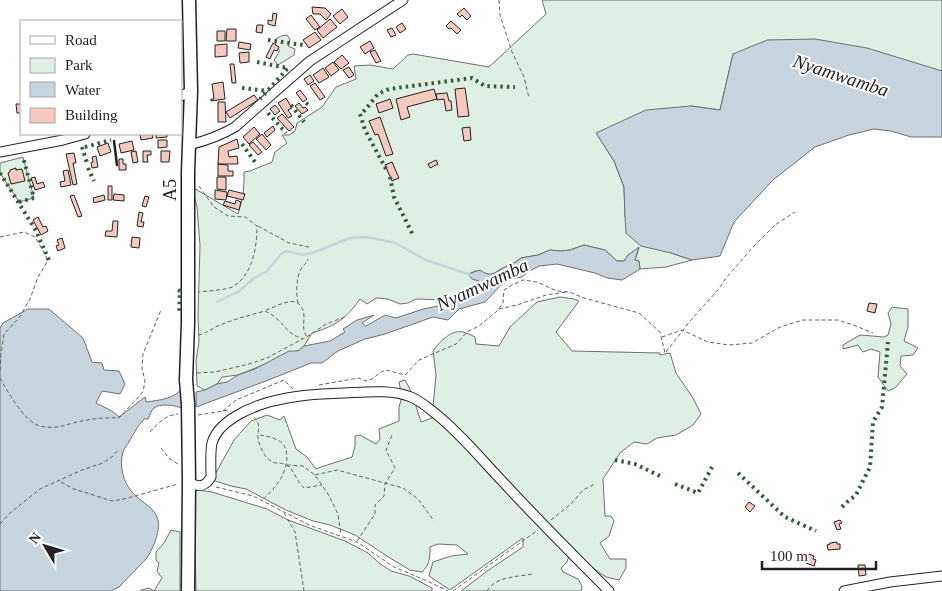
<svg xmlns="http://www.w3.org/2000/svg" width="942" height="591" font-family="'Times New Roman',serif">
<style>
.green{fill:#e0efe3;stroke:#6f6f6f}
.water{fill:#c7d3dd;stroke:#6f6f6f}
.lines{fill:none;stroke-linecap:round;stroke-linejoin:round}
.stream{stroke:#c7d3dd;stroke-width:2.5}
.building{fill:#f3c9c0;stroke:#222}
.minor-casing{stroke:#222;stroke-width:11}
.highway-casing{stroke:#222;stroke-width:15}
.path{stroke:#646464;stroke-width:1;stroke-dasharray:4 2.5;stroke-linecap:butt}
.minor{stroke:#fff;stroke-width:9}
.highway{stroke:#fff;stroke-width:12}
.hedge{stroke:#2f5e38;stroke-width:4;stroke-dasharray:2.5 4;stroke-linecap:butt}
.wall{stroke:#222;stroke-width:2.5}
.labels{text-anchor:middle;stroke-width:4;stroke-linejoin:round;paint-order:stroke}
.street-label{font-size:18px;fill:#222;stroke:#fff}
.water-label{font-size:19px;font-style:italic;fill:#222;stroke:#fff}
</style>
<rect width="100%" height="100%" fill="#fff"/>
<path class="green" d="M542 0H942V71L935 69 733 54 720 110 691 106 597 134 614 161 624 187 625 217 671 253 692 260 666 267 640 269 639 261 635 260 639 248 628 255 624 261H617L605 250 584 245 570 250 561 251 550 250 538 255 521 258 514 263 499 270 492 275H486L481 271H475L469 274 479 281 470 291 451 300 416 299 408 303 400 304 388 299 376 298 367 304 360 299C346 319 335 326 312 333L304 346 298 351 238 375 222 377 217 384 205 390 197 386 196 361 199 341 198 315 200 245 197 207 192 187 238 214 243 196 244 181V172L250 171 272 162 275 152 287 143 282 135H289L295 131 297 123 322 107 336 87 356 79 354 66 370 65 393 69 408 55 413 54 489 67 546 14Z
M287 35 290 39 288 46 295 49 294 55 278 65 274 60 279 52V49L275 47 276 39 281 36Z
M23 157 34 198 19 202 0 173V163Z
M560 297 574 299 579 301 556 332 572 351 660 353V355L670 353 676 373 693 398 701 414 693 425 676 435 657 438 647 444 634 442 620 453 603 479 605 516H611L614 521 609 536 600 543 610 559H626V568L619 580 606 577 570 553 567 562 561 568 563 572 578 579 582 586 581 591H461L490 569 523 547V538L450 590 429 576 433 562 451 556 468 554 457 545 438 544 430 547C430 556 430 565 422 572L410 570 390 558 355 535 330 525 313 521 286 510 246 489 231 486 212 480 234 440 251 421 267 415 280 420 284 416 296 449 307 457 316 469 321 467 352 457 355 446V436L360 435 376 444 380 439 379 429 399 421V407L402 397 399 382 405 380C413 393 416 407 421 422L432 418 436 375 433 351C439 342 452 329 463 332 467 333 471 335 475 337L476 344 499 346 510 327 537 302Z
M892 307 908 309V327L904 341 918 348 913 355 901 356 900 366 907 374 895 388 888 391 878 377 880 352 871 349 863 352 858 345 843 349V345L860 335 884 337 888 335 891 324 888 313Z
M197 490 212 492 267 509 288 520 345 541 368 553 379 563 391 571 409 576 432 588V591H196L194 491Z
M171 530 180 532V591H140L141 590 149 588 154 591 162 578 157 571 159 563 156 560V552L164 543Z"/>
<path class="water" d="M815 39 867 48 942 71V137H911L891 131 874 129 849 135 815 147 773 180 734 222 720 256 692 260 671 253 641 246 626 233 625 217 624 187 614 161 596 133 646 110 691 106 720 110 733 54 767 40Z
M584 245 605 250 617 261H624L628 255 639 247 635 260 639 261 640 269 622 280 607 278 595 273 557 264 539 266 528 272 522 277 511 279 501 285 485 302 459 309 448 320 433 317 385 334 365 339 338 351 322 363H311L266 381 196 407V392L205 390 217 384 227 382 238 375 255 369 289 351H298L304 346 330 341 345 332 343 329 357 320 374 315 362 323 366 326 385 315 396 318 423 309 443 305 446 300C458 300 473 291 479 281L472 279 468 274 480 270C492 279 496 271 507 266V265L514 263 521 258 538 255 550 250 561 251 570 250Z
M28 309H49L83 338 92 362 102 363 104 370 119 371 125 384 120 394 102 391 96 403 112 411 119 417 145 397 146 402C160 400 175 399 183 387V409C177 405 159 403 154 408 151 410 150 416 148 419H144C137 427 134 433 129 442 127 445 124 449 123 452 119 465 123 482 132 492 139 501 153 506 157 517 162 529 153 548 147 558L119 587 111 591H0V328L3 323Z"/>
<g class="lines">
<path class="stream" d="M217 302 233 294 237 293 253 279 267 271 282 253 287 251 302 255 315 252 350 238 367 237 395 243 426 260 471 275"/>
</g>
<path class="building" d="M312 7 325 8 331 14 326 20 320 14H313Z
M464 8 471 16 467 20 462 15 460 17 457 14Z
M342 9 348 17 340 24 333 16Z
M273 13 277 14 275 26 268 24V20L272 21Z
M311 15 320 27 315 30 306 19Z
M330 19 337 27 323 38 317 30Z
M451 21 461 30 457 34 451 28 449 29 446 26Z
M402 23 406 29 400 33 396 27Z
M257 25H263L262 33 256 32Z
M392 28 396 35 391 37 387 30Z
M227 29H236V41H226Z
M217 31H225V41H217Z
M315 32 321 40 309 48 303 40Z
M370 41 374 48 365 54 360 47Z
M239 42 251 44 250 50 238 48Z
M273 43 279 47 277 51 274 50 270 59 266 57Z
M227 44V56L215 57V45Z
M375 50 381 61 376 63 370 52Z
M249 52V62L240 63 239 53Z
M342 55 349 63 341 69 334 62Z
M333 62 339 70 331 76 325 68Z
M230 64H234L236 83H232Z
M349 67 354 75 349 78 343 70Z
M323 68 329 77 319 83 313 75Z
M310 75 314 81 308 85 304 79Z
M223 82 225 99 211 101V99H214L212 84Z
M315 83 325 97 320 100 310 86Z
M465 88 469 116 458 117 455 89Z
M434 89 437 99 407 107 410 117 401 120 396 99Z
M300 90 307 99 303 102 296 93Z
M447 93 449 101H451L452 110 446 111 444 99 437 100 436 94Z
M254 95 258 100 230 118 226 112Z
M286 98 292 108 288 110 292 116 288 118 278 103Z
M390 99 393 108 379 113 376 104Z
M218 102H225L226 122H218Z
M299 103 303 108 305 107 308 110 302 114 295 106Z
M16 104H21V113H17Z
M275 105 280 111 275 115 270 109Z
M282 114 294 127 289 131 277 118Z
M380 117 393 154 386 156 378 134 375 135 369 121Z
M273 126 275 130 267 137 264 133Z
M254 127 260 134 249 144 243 137Z
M470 127 471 140 464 141 462 128Z
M140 134H152L153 138 141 140Z
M156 134H167V137L156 138Z
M262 134 271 145 266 150 256 139Z
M237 139 239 148 228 151 229 157 237 156 238 164H218L219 147Z
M158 140H167V147L158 148Z
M132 141 134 150 121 153 119 144Z
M253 142 262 152 258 155 249 145Z
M108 143 111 152 100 156 97 147Z
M136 151 138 162 133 163 131 152Z
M143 151H151V155H147L148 162H143Z
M161 151H170L169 162H161Z
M74 153 76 163H73L77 184 73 185 66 154Z
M96 156 98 167 92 168 91 163 93 162 92 157Z
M119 159H123V164H126V170H119Z
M436 160 438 164 430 168 428 164Z
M392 162 399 178 392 181 385 165Z
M218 164 228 165V171H233V176H218Z
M16 168V170L22 169 25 181 11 184 8 173 10 172V170Z
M68 170 71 185 61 187 60 182 65 181 63 171Z
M35 177 37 184 43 182 45 187 35 190 31 178Z
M217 177H226V190L217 189Z
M108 186H112V200H108Z
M215 190 227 192 226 200 215 199Z
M229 190 245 194 243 200 227 196Z
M114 194 124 195V201L113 200Z
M74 195 82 216 78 217 70 196Z
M104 195 105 200 94 203 93 198Z
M145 196 149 197 146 207 142 206Z
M236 200 241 202 239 210 223 205 225 201 235 204Z
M139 212 143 213 141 222H144L143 227 137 226Z
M38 217 43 227 46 226 48 231 41 235 33 220Z
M113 221H118L117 237 105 236 106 231H112Z
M132 237 140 238 139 248 131 247Z
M62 238 65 248 58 251 56 246 59 245 57 240Z
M869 303 877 304 875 313 867 311Z
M749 502 755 506 750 512 745 507Z
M840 520 842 523 839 524 841 529 837 530 834 522Z
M837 542V544H840V549L828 550 827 545 830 544V543Z
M809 554 814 556 813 559 816 560 814 566 806 563Z
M858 565H865L866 575 859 576Z"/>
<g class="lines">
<g class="minor-casing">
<path id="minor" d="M181 96 191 91
M189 145C205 141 220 136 235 127L310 61 403 0
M0 152 63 140 85 134
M189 482C199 488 205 487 211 477 211 466 210 453 212 443 218 421 249 408 269 402 295 395 317 394 344 393 366 392 391 389 411 397 421 401 428 408 436 414 461 434 481 459 503 482 537 519 573 555 609 591
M844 591 890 582 942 576"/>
</g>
<g class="highway-casing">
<path id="highway" d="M188 591 189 482 188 404 186 380 188 323V172L191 91 189 0"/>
</g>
<path class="path" d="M499 0 500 15 512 52 524 77 529 98
M199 186 214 207 228 216 245 217 257 226C257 246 253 274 234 286 229 290 206 291 199 292
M258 226 289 243 309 247
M0 237 24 232 35 237 46 256 47 262 38 277 30 299 19 318 4 334 1 354 0 371
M298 303C296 293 296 278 301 269 304 264 307 264 308 259
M499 309 517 305 546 295 566 292
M266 310C276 307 292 296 300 305 303 309 304 312 304 317 304 324 302 330 307 337
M198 335C206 334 212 328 220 325 235 319 250 315 265 311 269 313 273 315 276 318 286 326 288 335 302 338
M662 337 682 330 708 342 729 345 752 343 780 327 803 320H838L856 326 873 333
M666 352 690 321 718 290 726 278 753 247 775 225 795 212
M197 373 215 372 249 364 267 358 310 335 326 324 345 317
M0 378C7 391 23 418 35 424 42 428 55 428 62 426 67 425 72 423 77 422 91 419 105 417 119 418L143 392 145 381 142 368 143 354 161 310
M319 385 358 378 366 381 372 379 381 372 386 370 405 375 419 360 456 344 467 332 479 326 497 311 503 303 504 290 512 285 523 280 537 282 557 291 569 292 584 298 639 313 660 332 665 353
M223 411 236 400 284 380 293 389
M198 415 229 410
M254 417C262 426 257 430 258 440 259 443 262 451 264 454 274 468 280 460 288 466 295 472 297 482 304 488L322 485
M150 432C158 423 166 415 178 414
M260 435C266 436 277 438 282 443 291 452 286 470 280 480 275 488 268 494 262 501
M161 448 170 459 178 464
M287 465 303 466 315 475 328 494 338 514 341 535
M315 475 337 470 403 488 418 499 434 521
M61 482 74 489 112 501 124 499 178 484
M216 487 253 496 309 525 357 542 394 567 425 580 448 591
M284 513 295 532 304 591
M551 520 571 504 583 490 595 484
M0 524 10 513 40 489 82 470 103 463 113 456 118 450
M357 541 375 514V505L384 496 385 484 395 468 386 450 392 435
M453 591 538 530
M487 591C496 576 517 577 532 574"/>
<use href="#minor" class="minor"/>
<use href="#highway" class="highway"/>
<path class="hedge" d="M268 40 303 45
M257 62 288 68 260 99
M242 88 268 91
M306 103 310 106
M291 105 304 122
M268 113 286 133
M242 144 255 162
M82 147 87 163
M85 147 111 140
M88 168 94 181
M386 169 365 130 360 114 365 110 378 94 389 89 472 78 485 86 515 87
M0 173 35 229 49 260
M390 177 394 197 413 235
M19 202 34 198 23 157
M178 290 180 291 179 314
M615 460 635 464 660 476
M738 473 785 517 816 531
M675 484 698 493 712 467
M842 507 847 502 856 495 870 467 873 422 882 407 888 342"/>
<path class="wall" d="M114 141 117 165"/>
</g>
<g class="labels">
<g class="street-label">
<text transform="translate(170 190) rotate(-90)" y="6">A5</text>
</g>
<g class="water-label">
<text transform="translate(841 75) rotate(18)" y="7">Nyamwamba</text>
<text transform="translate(482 284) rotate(-25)" y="7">Nyamwamba</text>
</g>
</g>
<rect x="20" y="20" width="162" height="115" fill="#ffffff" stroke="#a7a7a7"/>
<rect x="30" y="36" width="25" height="8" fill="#ffffff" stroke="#a7a7a7"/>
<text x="65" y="45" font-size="15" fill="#222222">Road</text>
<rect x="30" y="58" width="25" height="15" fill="#e0efe3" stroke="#a7a7a7"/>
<text x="65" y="70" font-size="15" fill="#222222">Park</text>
<rect x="30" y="82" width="25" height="15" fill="#c7d3dd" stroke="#a7a7a7"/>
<text x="65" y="95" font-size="15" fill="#222222">Water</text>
<rect x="30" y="108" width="25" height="15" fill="#f3c9c0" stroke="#a7a7a7"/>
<text x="65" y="120" font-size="15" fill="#222222">Building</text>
<g transform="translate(45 546) rotate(308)" stroke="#ffffff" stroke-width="4" paint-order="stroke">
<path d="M0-4L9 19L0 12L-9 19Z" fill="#222222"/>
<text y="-8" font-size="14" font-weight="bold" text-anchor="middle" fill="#222222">N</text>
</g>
<path d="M762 561v8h114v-8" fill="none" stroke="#222222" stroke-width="2.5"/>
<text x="770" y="561" font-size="15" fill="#222222" stroke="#ffffff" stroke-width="4" paint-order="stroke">100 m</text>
</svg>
